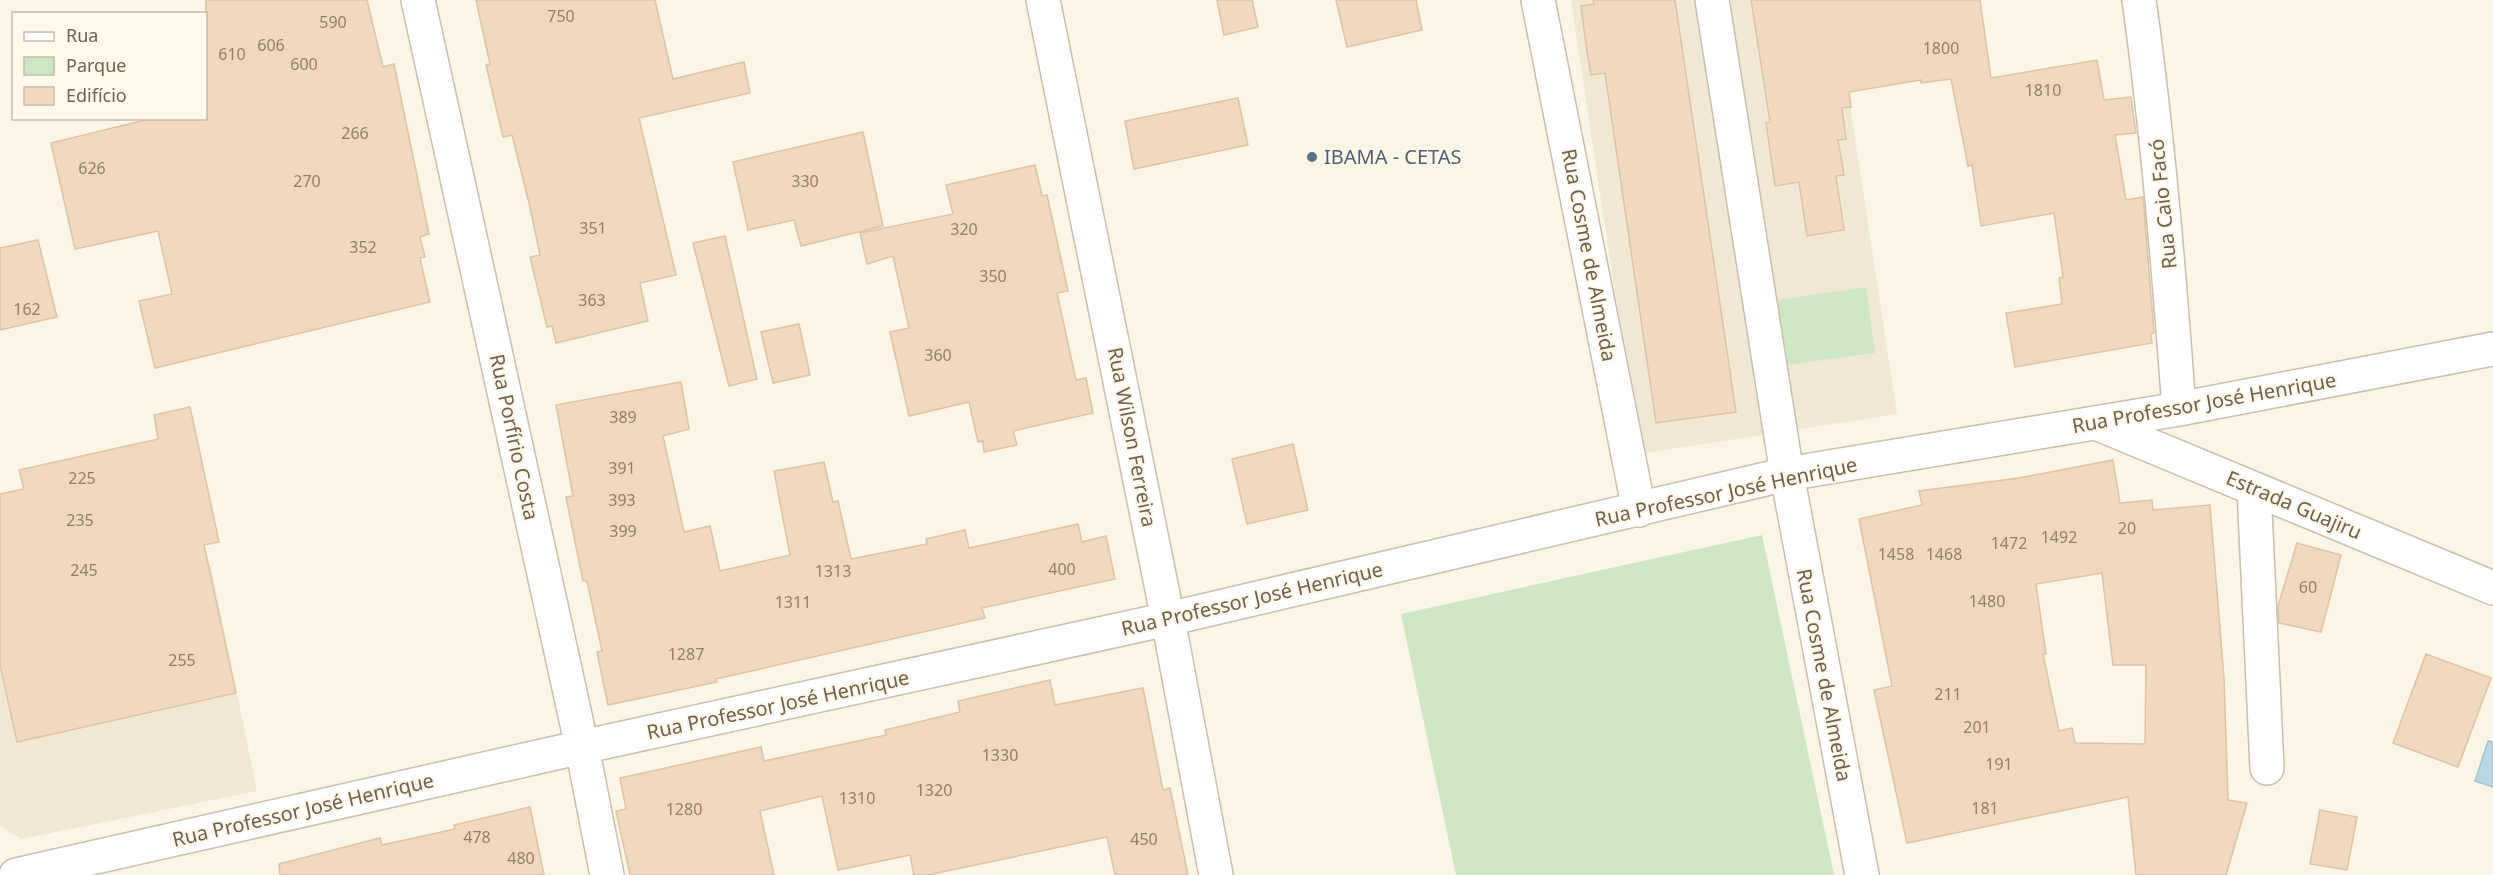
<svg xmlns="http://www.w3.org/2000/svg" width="2493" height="875" font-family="'Noto Sans',sans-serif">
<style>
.residential{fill:#f1e8d3}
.green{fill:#cde7c4}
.water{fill:#bad6e2;stroke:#a1c4d3;stroke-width:1.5}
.building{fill:#eed9be;stroke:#dfc2a0;stroke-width:1.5;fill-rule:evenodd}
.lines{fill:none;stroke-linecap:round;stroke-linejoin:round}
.minor-casing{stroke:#cbbeac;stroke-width:36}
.minor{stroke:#fff;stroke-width:33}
.service-dot{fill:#5c6f8a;stroke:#fef9ea;stroke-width:2}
.labels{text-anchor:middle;stroke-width:4.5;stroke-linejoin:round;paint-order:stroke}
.number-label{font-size:16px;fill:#907e68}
.service-label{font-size:20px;fill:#4e5e75;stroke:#fef9ea;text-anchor:start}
.street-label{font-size:20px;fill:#715f4c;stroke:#fef9ea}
</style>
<rect width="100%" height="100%" fill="#faf5e4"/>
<path class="residential" d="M1571 0H1834L1897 414 1639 454Z
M211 566 257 791 21 839 0 825V612Z"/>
<path class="green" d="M1866 287 1875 353 1786 365 1776 300Z
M1762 535 1834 875H1456L1401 614Z"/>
<path class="water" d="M2488 741 2493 742V787L2475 781Z"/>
<path class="building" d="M206 0H367L383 67 394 64 403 108 429 234 420 237 425 257 420 258 430 302 155 368 139 301 172 294 158 231 75 249 51 143 153 118H206Z
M476 0H655L673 79 744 62 750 93 639 118 676 275 640 283 648 321 556 343 552 326 547 327 530 257 540 255 529 203 512 135 503 137 486 65 490 64Z
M1217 0H1252L1258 27 1224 35Z
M1336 0H1416L1422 30 1347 47Z
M1593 0H1675L1736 412 1656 423 1605 73 1591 75 1587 52 1581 6 1594 4Z
M1751 0H1980L1991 78 2097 60 2104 100 2131 97 2136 133 2115 135 2126 200 2143 197 2154 333 2151 334 2152 343 2015 367 2006 313 2062 304 2059 278 2063 277 2054 213 1981 226 1972 165 1968 166 1951 79 1921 83V80L1849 92 1851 107 1842 108 1846 139 1838 140 1844 175 1836 176 1844 230 1807 236 1799 182 1775 186 1766 123 1770 122Z
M1238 98 1248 145 1134 169 1125 121Z
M863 132 883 226 801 246 794 220 748 230 733 162Z
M1035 165 1042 196 1047 195 1068 291 1057 293 1076 380 1086 378 1093 413 1013 431 1017 445 984 452 983 441 978 442 969 402 909 416 890 332 909 328 893 256 867 264 860 233 953 214 946 185Z
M725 236 757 379 729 386 693 243Z
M38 240 57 317 0 330V248Z
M799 324 810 375 773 383 761 332Z
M681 382 689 429 663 436 684 532 710 526 720 571 790 555 774 471 824 462 833 502 838 501 851 559 927 544 926 539 965 530 969 548 1078 524 1082 542 1106 536 1115 579 982 608 985 618 716 679 717 682 608 705 597 652 602 651 587 581H583L566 497 573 496 556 405Z
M190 407 219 542 204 545 236 693 17 742 0 665V494L24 489 19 470 158 439 154 415Z
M1293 444 1308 510 1247 524 1232 459Z
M2113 460 2120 503 2152 500 2153 510 2210 505 2224 678 2228 800 2247 803 2226 875H2136L2128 797 1907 843 1874 690 1892 686 1859 519 1922 505 1919 491 2019 478ZM2102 573 2113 665H2146L2145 744 2075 743 2072 728 2059 731 2043 654H2046L2036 584Z
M2297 543 2341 555 2321 632 2279 623 2278 606Z
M2426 654 2491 678 2458 767 2393 743Z
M1050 680 1055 705 1143 688 1163 790 1170 788 1188 875H1115L1107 837 928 875H914L910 855 838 870 822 796 760 811 774 875H630L616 811 626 809 620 778 761 747 764 761 886 735 885 730 960 712 958 701Z
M530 807 544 875H280L279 864 380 838 382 845 455 829 454 825Z
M2320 810 2357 817 2347 870 2310 864Z"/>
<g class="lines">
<g class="minor-casing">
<path id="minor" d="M418 0 582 747 607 875
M1043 0 1168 619 1216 875
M1538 0 1639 510
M1712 0 1787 474 1862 875
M2139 0C2158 136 2169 272 2179 409
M2096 423 2493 588
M2254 489 2267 768
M16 875 582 747 1168 619 1787 474 2179 409 2493 349"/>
</g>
<use href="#minor" class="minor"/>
</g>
<circle class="service-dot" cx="1312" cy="157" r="6"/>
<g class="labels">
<g class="number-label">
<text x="561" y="22">750</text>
<text x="333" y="28">590</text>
<text x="271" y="51">606</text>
<text x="1941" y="54">1800</text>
<text x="232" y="60">610</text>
<text x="304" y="70">600</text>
<text x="2043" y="96">1810</text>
<text x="355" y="139">266</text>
<text x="92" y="174">626</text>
<text x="307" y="187">270</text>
<text x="805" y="187">330</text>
<text x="593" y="234">351</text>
<text x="964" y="235">320</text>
<text x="363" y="253">352</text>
<text x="993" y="282">350</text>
<text x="592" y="306">363</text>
<text x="27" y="315">162</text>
<text x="938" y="361">360</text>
<text x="623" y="423">389</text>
<text x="622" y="474">391</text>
<text x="82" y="484">225</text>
<text x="622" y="506">393</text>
<text x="80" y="526">235</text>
<text x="2127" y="534">20</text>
<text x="623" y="537">399</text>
<text x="2059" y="543">1492</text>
<text x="2009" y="549">1472</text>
<text x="1896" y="560">1458</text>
<text x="1944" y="560">1468</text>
<text x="1062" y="575">400</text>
<text x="84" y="576">245</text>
<text x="833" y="577">1313</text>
<text x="2308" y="593">60</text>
<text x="1987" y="607">1480</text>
<text x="793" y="608">1311</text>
<text x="686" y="660">1287</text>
<text x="182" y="666">255</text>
<text x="1948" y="700">211</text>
<text x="1977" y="733">201</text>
<text x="1000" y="761">1330</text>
<text x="1999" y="770">191</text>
<text x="934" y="796">1320</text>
<text x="857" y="804">1310</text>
<text x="1985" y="814">181</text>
<text x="684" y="815">1280</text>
<text x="477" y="843">478</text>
<text x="1144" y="845">450</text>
<text x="521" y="864">480</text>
</g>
<g class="service-label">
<text x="1324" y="164">IBAMA - CETAS</text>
</g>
<g class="street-label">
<text transform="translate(2163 204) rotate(-96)" y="7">Rua Caio Facó</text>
<text transform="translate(1589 255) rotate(79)" y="7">Rua Cosme de Almeida</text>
<text transform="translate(2204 403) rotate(-10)" y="7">Rua Professor José Henrique</text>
<text transform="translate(514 437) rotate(78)" y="7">Rua Porfírio Costa</text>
<text transform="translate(1132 437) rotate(79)" y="7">Rua Wilson Ferreira</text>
<text transform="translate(1726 492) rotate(-12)" y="7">Rua Professor José Henrique</text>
<text transform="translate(2294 505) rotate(23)" y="7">Estrada Guajiru</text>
<text transform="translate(1252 599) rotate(-13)" y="7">Rua Professor José Henrique</text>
<text transform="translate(1824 675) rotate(79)" y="7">Rua Cosme de Almeida</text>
<text transform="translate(778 705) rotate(-12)" y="7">Rua Professor José Henrique</text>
<text transform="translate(303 810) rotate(-13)" y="7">Rua Professor José Henrique</text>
</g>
</g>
<rect x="12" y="12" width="195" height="108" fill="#fef9ea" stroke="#c6bbab" stroke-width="1.5"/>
<rect x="24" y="32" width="30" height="9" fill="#ffffff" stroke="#c6bbab" stroke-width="1.5"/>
<text x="66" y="42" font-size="18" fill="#715f4c">Rua</text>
<rect x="24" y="57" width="30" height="18" fill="#cde7c4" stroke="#c6bbab" stroke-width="1.5"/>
<text x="66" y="72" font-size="18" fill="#715f4c">Parque</text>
<rect x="24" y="87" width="30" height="18" fill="#eed9be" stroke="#c6bbab" stroke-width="1.5"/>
<text x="66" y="102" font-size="18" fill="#715f4c">Edifício</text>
</svg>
